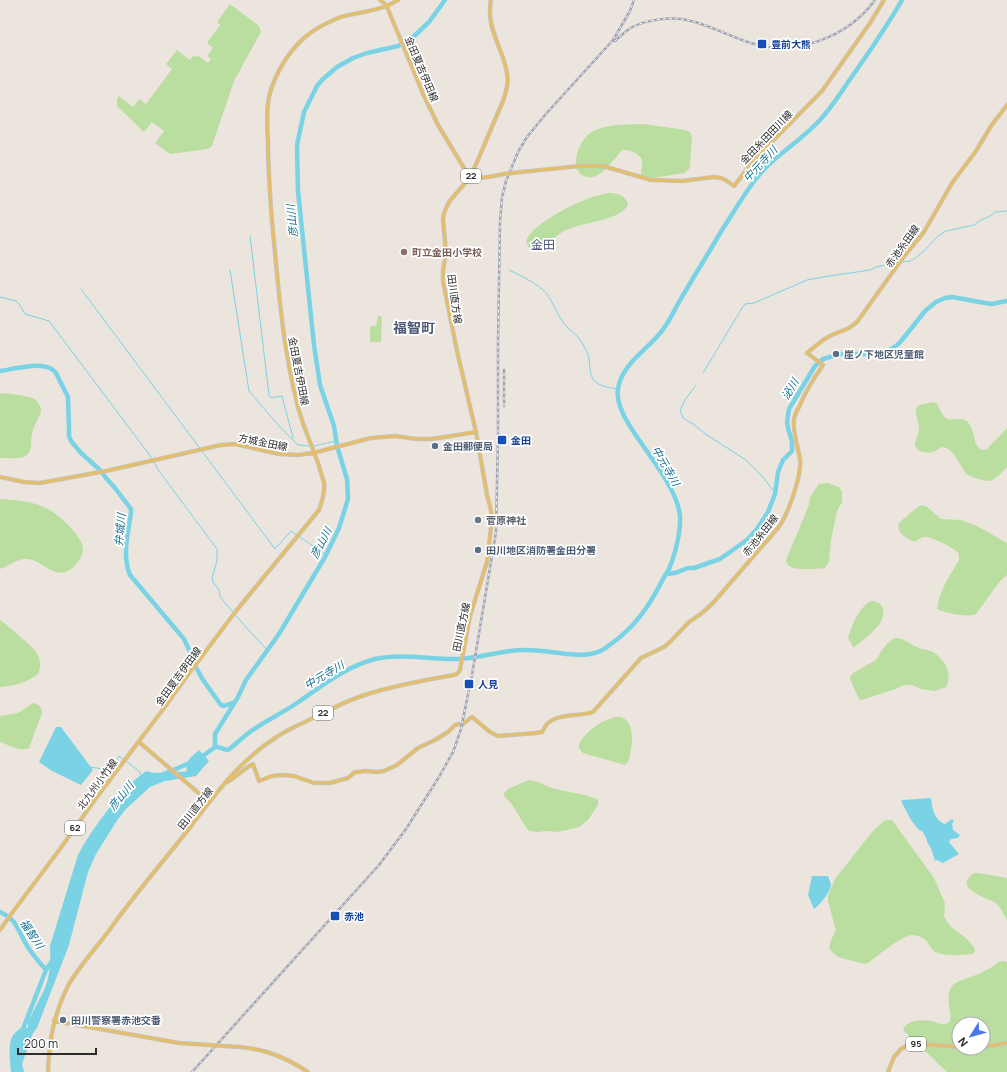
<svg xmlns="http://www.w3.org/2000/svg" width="1007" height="1072" font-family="Manrope,'Noto Sans JP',sans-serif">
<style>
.green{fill:#bade9f;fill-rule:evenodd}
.water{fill:#7ad2e5}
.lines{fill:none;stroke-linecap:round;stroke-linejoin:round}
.stream{stroke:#7ad2e5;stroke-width:1}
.river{stroke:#7ad2e5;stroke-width:4.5}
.major-casing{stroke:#c4c4c4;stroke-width:4.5}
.major{stroke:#e5be69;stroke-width:3}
.rail-casing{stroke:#a1a5b3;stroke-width:2.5}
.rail{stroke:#fff;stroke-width:1;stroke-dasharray:3;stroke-linecap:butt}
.major-bridge-casing{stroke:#c4c4c4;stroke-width:4.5;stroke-linecap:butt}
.major-bridge{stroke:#e5be69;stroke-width:3}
.transit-dot{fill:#1a4fb4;stroke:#fff;stroke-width:1.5}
.education-dot{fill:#8d6e63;stroke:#fff;stroke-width:1.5}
.service-dot{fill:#5c6f8a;stroke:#fff;stroke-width:1.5}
.worship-dot{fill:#6b7280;stroke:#fff;stroke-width:1.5}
.labels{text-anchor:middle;stroke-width:3.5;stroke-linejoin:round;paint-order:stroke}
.shield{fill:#fff;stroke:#6b6b6b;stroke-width:1}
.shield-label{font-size:9px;font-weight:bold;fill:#2b2b2b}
.transit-label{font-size:10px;font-weight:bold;fill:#164399;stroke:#fff;text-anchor:start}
.street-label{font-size:10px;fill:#2b2b2b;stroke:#fff}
.education-label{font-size:10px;font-weight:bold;fill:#785e54;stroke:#fff;text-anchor:start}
.service-label{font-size:10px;font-weight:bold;fill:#4e5e75;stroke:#fff;text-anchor:start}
.worship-label{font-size:10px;font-weight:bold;fill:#5b616d;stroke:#fff;text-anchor:start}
.water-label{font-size:11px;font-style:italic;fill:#187291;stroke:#fff}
.quarter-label{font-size:12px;fill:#4f5a78;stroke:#fff}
.district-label{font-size:14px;font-weight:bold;fill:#4f5a78;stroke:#fff}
</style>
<rect width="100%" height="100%" fill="#ece5de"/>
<path class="green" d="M230 4 259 26 261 32 234 81 212 146 208 149 170 154 155 143 164 131 152 122 144 132 117 106V100L119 96 133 107 139 99 146 104 172 69 166 64 177 50 190 60 193 56 195 57 197 55 208 63 211 59 207 56 213 48 207 43 220 25 217 22Z
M643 124 686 130 691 133 692 137 690 167 689 169 684 173 653 178 645 177 641 174C641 170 643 164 642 160 640 154 628 149 622 150 615 158 603 175 593 177 590 178 587 177 584 176 568 169 579 141 589 134 604 123 626 125 643 124Z
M608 193C617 193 626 195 628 205 621 219 589 222 575 227 570 228 565 230 561 233 551 239 544 248 532 249 507 236 577 202 587 199 594 196 601 195 608 193Z
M378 315 382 317 381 342H370V326H376Z
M0 393C9 394 29 395 36 400 39 403 41 408 41 411 39 419 33 426 32 434 30 441 33 450 27 455 20 460 8 458 0 458Z
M933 402 936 403C940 408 941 415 946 418 955 423 964 413 971 427 975 434 974 454 987 449L1007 428V467C998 476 993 485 979 479 975 478 971 477 967 474 959 466 955 449 943 447 939 448 936 451 932 452 925 454 914 451 915 443 916 438 918 435 919 430 920 423 915 416 916 408L919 405Z
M828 483 839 487 842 492V502L837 511 831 540 829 562 825 568C817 569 796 571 789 566 787 564 787 563 786 560L809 505 810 497 819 484Z
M0 499C16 500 33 501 48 509 58 514 83 536 83 549 83 553 81 557 79 560 75 566 71 570 65 572 50 576 40 558 25 559 18 559 8 566 0 569Z
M921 505 926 506 941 519 961 520 977 526 1007 543V575L1000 581 976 614C966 618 946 613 937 609 939 591 950 575 959 560 959 556 959 553 956 551 952 547 932 537 927 537 923 536 918 540 915 542 909 539 895 533 899 524 900 521 903 519 906 517 911 512 915 509 921 505Z
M871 601C877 601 881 603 883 609 887 626 863 638 854 648L848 638C852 625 859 607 871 601Z
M0 620C7 625 13 630 19 636 31 646 46 656 38 674 26 683 15 686 0 687Z
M894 638C904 637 909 644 917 647 922 650 928 649 933 652 945 660 953 673 946 687L935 691 921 689 912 685H904L896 689 861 700 859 699 850 679V676L853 673 876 660 882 650 887 644Z
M33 703C39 704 42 707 42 713L29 748C19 752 9 745 0 742V716L18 713Z
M615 717C617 717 619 717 621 717 633 721 633 738 631 748 630 755 630 760 625 765L583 753C582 752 579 748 579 748 577 740 596 725 602 722 606 720 611 719 615 717Z
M529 780C539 781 547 787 556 789 570 793 585 793 598 800V805L588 820 579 827 558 832 546 831 537 832 530 831 527 829 511 803 504 796V793L508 789Z
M888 820H892L934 878 945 903 944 917 950 926 967 939 974 947 975 952 973 954C963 955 941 957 934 951 927 945 930 940 918 936 918 936 913 935 913 935 901 935 878 956 868 963L864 964 838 957 833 953 829 948 831 940 836 930 828 902V896L835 879 872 832 884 821Z
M974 873 985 874 1007 878V920C1004 915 1001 908 997 904 990 898 963 893 967 880 969 877 971 875 974 873Z
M1003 961 1007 962V1072H947L905 1032 903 1029C908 1020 921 1019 931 1021 937 1022 943 1027 949 1022 954 1018 945 998 950 990 951 987 953 984 956 983 960 980 966 979 970 977 977 975 984 971 990 968 995 965 997 962 1003 961ZM959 1024H983V1048H959Z"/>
<path class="water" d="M56 727H61L93 770 81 785 52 771 39 762Z
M199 750 209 761 196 776 165 781 150 787 126 809 118 819 96 854 88 872 69 945 37 1028 33 1033 22 1064 24 1072H11C10 1063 8 1045 12 1037 14 1033 18 1030 21 1028L25 1029 28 1027V1022C33 1011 39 1001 44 990 50 978 51 959 50 946L77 858C86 836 127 781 147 771 153 775 176 771 185 772L187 770C184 761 193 756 199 750Z
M931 798C932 808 934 820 945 824L952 819 954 821 952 824 953 828 952 829 960 835 958 838 951 839 949 842 959 854 943 863 937 860 935 861 931 848 927 842V840L923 832 918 829 911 820 901 801 903 800Z
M812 876H828C829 879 831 883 831 886 830 892 819 906 814 909L808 895Z"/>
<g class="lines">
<path class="stream" d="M250 236 269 395 271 398 282 396 293 438
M902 262 910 261 914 259 925 250 938 236 946 231 974 225 981 220 990 216 995 212 1007 211
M230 270 249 391 280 427 298 445 310 446
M509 270C520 275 544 287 549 297 555 307 559 319 568 328 571 331 574 333 577 336 581 340 584 347 587 352 591 360 588 371 593 379 597 386 610 388 618 389
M81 289 275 549 291 531 326 555
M0 297 16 301 19 304 25 314 49 321 151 457 159 471 217 549V561L212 578 213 582 219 590 220 596 224 602 233 612
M703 373 742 308 745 304 754 303 807 280 829 276 870 270 876 267 899 262
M696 385 685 400 680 410 683 418 693 424 707 435 746 460 763 477 775 493
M314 446 336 441
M235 615 268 651
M126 761 139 771 141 775
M90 767 103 769H113L119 756 123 759"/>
<path class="river" d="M0 371C15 369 46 359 56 373L68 397 69 427V436L71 441 81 453 100 470 106 478 115 488 131 509V513C128 533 122 555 130 575L184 639 191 654 193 662 203 680 221 705 224 706 235 702
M666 574 675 573 688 568H694L720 559 747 540 757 529 768 512 775 494 778 472 783 460 792 451V442L788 428 787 422 789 409 815 366 823 359 840 354H874L883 353 888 351 897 345 902 340 925 311 936 302 945 298 952 297 991 304 1007 301
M215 747C220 746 223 750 228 750 236 744 243 737 251 731 266 721 282 713 297 703 322 686 345 667 375 659 403 653 431 660 459 659 481 658 502 650 524 650 538 650 552 652 566 654 574 654 582 656 590 654 598 653 605 649 611 644 635 627 650 605 663 579 665 575 667 573 669 569 675 555 681 531 680 516 677 486 643 449 628 423 622 413 616 401 618 389 622 362 650 349 664 328 670 320 674 311 679 302 693 278 708 254 722 230 733 213 743 196 755 180 772 157 797 144 817 123 831 109 841 92 853 75 870 51 887 26 902 0
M215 747V734L238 697 246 680 279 634 325 557 339 528 348 499 347 479 337 446 334 426 320 385 314 345 298 191 297 145 304 112 317 86 322 80 337 67 353 58 367 53 398 46 410 40 429 22 445 0
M199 759 215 747
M164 774 192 762
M0 912C17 919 18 931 26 944 31 953 39 962 46 970
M21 1034 46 970 54 958"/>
<g class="major-casing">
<path id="major" d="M380 0 384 3 387 7 424 96 438 125 467 173C477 181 493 176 504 174
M512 173 580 166H603L651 180 682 181 714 177 721 178 727 181 734 186 756 158 822 91 870 23 884 0
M0 477 24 482 40 483 106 471 221 445 235 444 279 454 299 455 317 452 371 438 395 436 416 439H432L476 432
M463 724 472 717 490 732 498 736 536 733 542 732C544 729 545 726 547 724 558 713 579 717 593 712L641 658 664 647 670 642 689 622 702 613 713 603 778 528C788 515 802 475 800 459 798 447 792 430 794 419 795 414 798 409 800 405 806 390 814 378 823 365L807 353 823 340 832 335 849 328 857 322 905 255 924 232 952 183 976 151 991 126 1007 105
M139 742 209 802
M225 783C236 778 243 769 253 764L259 781 272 776 282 775 294 776 314 783H330L348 778 355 772H358L365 771 378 772 384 771 397 765 418 748 435 740 448 732 455 725 459 724
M0 930 12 913 60 849 94 801 167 704 190 672 236 611 319 510C322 502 325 492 324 483 323 478 320 471 319 466 312 445 302 425 297 403 282 344 278 282 272 221 270 195 268 169 268 142 267 127 266 112 269 97 274 76 287 53 304 38 314 29 336 17 349 15 366 11 383 10 398 0
M54 1020 60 1022 179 1043 209 1045
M223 1046C258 1047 279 1053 308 1072
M983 1047 1007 1043
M970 1048H973
M48 1072C49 1040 54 1013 69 984 81 964 97 947 111 928 135 894 162 863 188 830 214 796 238 762 275 738 285 731 296 726 307 721 327 711 347 700 368 694 396 685 425 680 454 675L457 674 460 670 470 616 487 562 492 519 491 510 487 495 476 432 457 351 443 281V270L446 253 443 219 444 213 449 202 471 176 503 101C506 92 509 83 507 73 504 53 490 33 490 13 490 8 490 4 491 0
M888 1072 894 1057 901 1049 908 1045 923 1044 959 1047"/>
</g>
<use href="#major" class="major"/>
<g class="rail-casing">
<path id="rail" d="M615 41C619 37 624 33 629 29 645 19 673 16 691 21 712 26 731 37 751 43 796 57 848 37 875 0
M504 406V370
M192 1072 379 865 406 829 439 777 453 752 461 729 472 675 496 532 498 438V342L500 222 502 197 506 181 518 152 527 137 545 115 613 40 630 11 634 0"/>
</g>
<use href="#rail" class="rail"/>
<g class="major-bridge-casing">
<path id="major-bridge" d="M504 174 512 173
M209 1045 223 1046"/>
</g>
<use href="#major-bridge" class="major-bridge"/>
</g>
<g class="transit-dot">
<rect x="757" y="39" width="10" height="10" rx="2"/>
<rect x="497" y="435" width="10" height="10" rx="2"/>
<rect x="464" y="679" width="10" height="10" rx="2"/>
<rect x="330" y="911" width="10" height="10" rx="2"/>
</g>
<circle class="education-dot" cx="404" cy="252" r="4"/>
<g class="service-dot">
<circle cx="836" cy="354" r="4"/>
<circle cx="435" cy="446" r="4"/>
<circle cx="478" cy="550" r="4"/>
<circle cx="63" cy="1020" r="4"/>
</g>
<circle class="worship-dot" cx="478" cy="520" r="4"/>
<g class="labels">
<g class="shield">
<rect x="461" y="169" width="20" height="14" rx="3"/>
<rect x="313" y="706" width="20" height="14" rx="3"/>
<rect x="65" y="821" width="20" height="14" rx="3"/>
<rect x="906" y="1037" width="20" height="14" rx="3"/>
</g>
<g class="shield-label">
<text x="471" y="179">22</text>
<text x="323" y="716">22</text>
<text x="75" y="831">62</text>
<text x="916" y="1047">95</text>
</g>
<g class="transit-label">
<text x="771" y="48">豊前大熊</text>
<text x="511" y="444">金田</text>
<text x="478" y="688">人見</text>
<text x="344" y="920">赤池</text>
</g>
<g class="street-label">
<text transform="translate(422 69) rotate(67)" y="4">金田夏吉伊田線</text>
<text transform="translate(766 137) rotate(-46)" y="4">金田糸田田川線</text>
<text transform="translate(902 246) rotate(-54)" y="4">赤池糸田線</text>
<text transform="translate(455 299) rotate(82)" y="4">田川直方線</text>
<text transform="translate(299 371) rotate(79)" y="4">金田夏吉伊田線</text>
<text transform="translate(263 442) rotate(11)" y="4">方城金田線</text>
<text transform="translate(760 535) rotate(-51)" y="4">赤池糸田線</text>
<text transform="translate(461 627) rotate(-78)" y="4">田川直方線</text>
<text transform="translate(178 676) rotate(-54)" y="4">金田夏吉伊田線</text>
<text transform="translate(97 784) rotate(-54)" y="4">北九州小竹線</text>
<text transform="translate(195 808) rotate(-52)" y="4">田川直方線</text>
</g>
<g class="education-label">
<text x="412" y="256">町立金田小学校</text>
</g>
<g class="service-label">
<text x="844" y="358">崖ノ下地区児童館</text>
<text x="443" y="450">金田郵便局</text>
<text x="486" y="554">田川地区消防署金田分署</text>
<text x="71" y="1024">田川警察署赤池交番</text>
</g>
<g class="worship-label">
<text x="486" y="524">菅原神社</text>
</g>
<g class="water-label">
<text transform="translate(760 164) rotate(-47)" y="4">中元寺川</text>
<text transform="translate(292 221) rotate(-96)" y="4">彦山川</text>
<text transform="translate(790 389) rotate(-59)" y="4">泌川</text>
<text transform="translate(666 466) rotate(60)" y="4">中元寺川</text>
<text transform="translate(120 530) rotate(-85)" y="4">弁城川</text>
<text transform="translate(321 543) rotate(-62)" y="4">彦山川</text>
<text transform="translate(324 675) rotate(-31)" y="4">中元寺川</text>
<text transform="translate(121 796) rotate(-51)" y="4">彦山川</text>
<text transform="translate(32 934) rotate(56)" y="4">福智川</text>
</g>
<g class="quarter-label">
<text x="543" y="249">金田</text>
</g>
<g class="district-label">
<text x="414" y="333">福智町</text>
</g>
</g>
<g transform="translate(971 1036) rotate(233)"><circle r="19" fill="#ffffff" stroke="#aaaaaa"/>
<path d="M0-3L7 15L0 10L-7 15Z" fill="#4c77eb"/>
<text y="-6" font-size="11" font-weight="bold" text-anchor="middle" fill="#2b2b2b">N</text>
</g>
<path d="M18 1048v6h78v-6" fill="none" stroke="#2b2b2b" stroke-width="2"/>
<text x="24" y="1048" font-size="12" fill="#2b2b2b" stroke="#ffffff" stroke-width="3" paint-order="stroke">200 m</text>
</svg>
